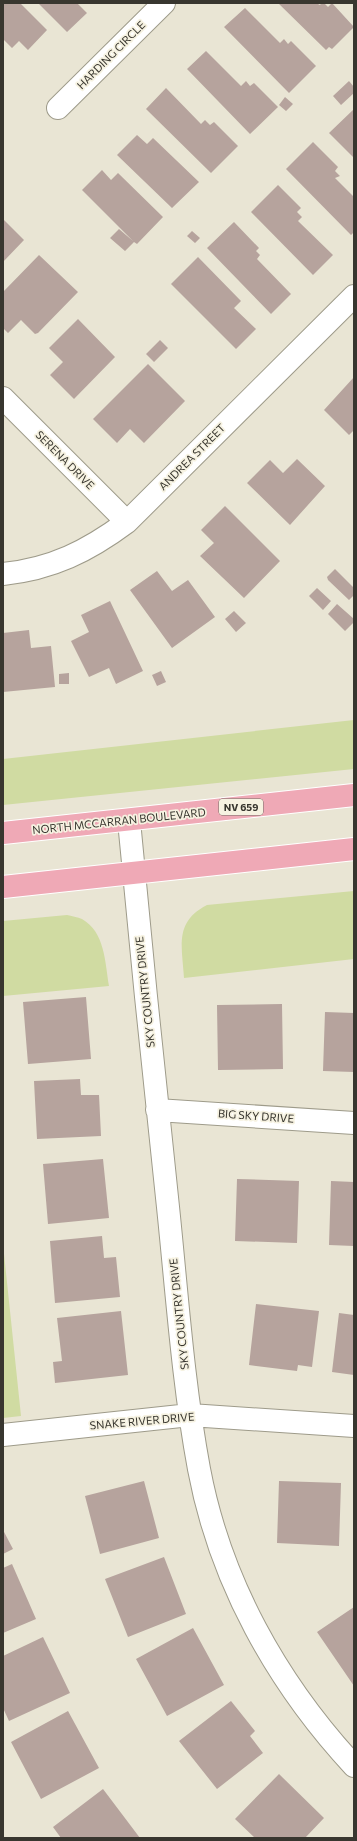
<svg xmlns="http://www.w3.org/2000/svg" width="357" height="1841" font-family="Commissioner,sans-serif">
<style>
.green{fill:#d0dba2}
.building{fill:#b6a39d}
.lines{fill:none;stroke-linecap:round;stroke-linejoin:round}
.minor-casing{stroke:#9e9b8a;stroke-width:24}
.primary-casing{stroke:#fff;stroke-width:24}
.minor{stroke:#fff;stroke-width:22}
.primary{stroke:#efa9b6;stroke-width:22}
.labels{text-anchor:middle;stroke-width:3.5;stroke-linejoin:round;paint-order:stroke}
.shield{fill:#f6f2e1;stroke:#716e64;stroke-width:1}
.shield-label{font-size:10px;font-weight:bold;fill:#38362f}
.street-label{font-size:11px;fill:#38362f;stroke:#f6f2e1}
</style>
<rect width="100%" height="100%" fill="#e9e5d4"/>
<path class="green" d="M354 720V769L3 805V759Z
M354 891V959L184 978C182 946 174 922 207 905Z
M67 915C71 916 78 917 82 919 105 932 105 962 109 986L3 996V921Z
M3 1244 21 1416 3 1418Z"/>
<path class="building" d="M3 3H20L47 30 28 50 19 41 12 48 3 39Z
M38 3H77L87 13 67 32Z
M278 3H318L319 5 324 3 328 7 332 3 354 27 332 49 329 47 326 50Z
M245 8 280 43 284 39 288 44 291 41 316 66 289 93 224 27Z
M206 51 241 86 246 81 250 86 254 83 278 107 250 134 187 69Z
M349 81 354 87V93L341 105 333 96Z
M166 88 201 124 205 120 210 125 214 122 238 146 211 173 146 109Z
M285 97 293 104 286 111 279 105Z
M354 109V158L329 133Z
M137 135 147 144 153 138 199 182 172 208 117 155Z
M313 142 338 167 335 171 340 176 335 178 354 197V232L351 235 286 169Z
M102 170 111 180 118 173 163 217 137 244 134 242 125 251 110 238 119 229 133 241 82 190Z
M278 185 301 208 297 212 302 217 298 221 333 255 313 275 251 212Z
M3 219 24 240 3 262Z
M234 222 259 248 256 251 260 255 257 259 291 294 271 314 207 248Z
M192 231 200 238 195 243 187 236Z
M39 255 78 292 38 333 35 334 21 320 8 333 3 328V292Z
M198 257 241 301 234 308 256 329 236 349 171 284Z
M78 319 115 357 74 399 50 375 63 362 49 348Z
M160 340 168 348 154 362 146 354Z
M148 364 185 401 144 443 130 429 117 443 93 419Z
M354 377V430L349 435 324 410Z
M297 459 325 486 290 525 247 483 270 460 283 473Z
M225 506 280 561 244 598 200 556 214 543 201 530Z
M335 569 354 588V595L349 600 328 580 327 577Z
M157 571 172 591 188 580 215 617 172 648 130 590Z
M317 588 331 601 323 610 309 596Z
M110 601 143 671 116 684 109 668 89 677 71 641 89 632 81 615Z
M337 604 354 619V622L345 631 328 614Z
M234 611 246 623 236 632 225 619Z
M29 630 31 648 51 646 55 687 3 692V633Z
M161 671 166 682 157 686 152 675Z
M69 673V684H59V674Z
M86 997 91 1059 28 1064 23 1002Z
M282 1004 283 1069 218 1070 217 1005Z
M325 1012 354 1013V1072L323 1071Z
M80 1079 81 1095H99L101 1136 37 1139 34 1081Z
M103 1159 109 1218 48 1224 43 1164Z
M237 1179 299 1181 297 1243 235 1241Z
M331 1181 354 1182V1246L329 1245Z
M102 1236 104 1258 116 1257 120 1297 55 1303 50 1241Z
M256 1304 319 1311 312 1367 298 1365 297 1371 249 1365Z
M121 1311 128 1375 55 1383 53 1362 62 1361 57 1318Z
M339 1313 354 1315V1375L332 1372Z
M144 1481 159 1538 100 1554 85 1496Z
M279 1481 341 1483 339 1546 277 1543Z
M3 1530 13 1549 3 1554Z
M164 1557 186 1614 128 1637 105 1579Z
M12 1564 36 1619 3 1633V1568Z
M354 1607V1686L317 1632Z
M193 1628 224 1685 167 1716 136 1659Z
M43 1637 70 1693 9 1721 3 1708V1656Z
M231 1701 255 1731 250 1736 263 1753 217 1789 179 1741Z
M68 1711 99 1768 41 1799 11 1742Z
M279 1774 324 1818 305 1838H255L235 1819Z
M103 1789 140 1838H61L53 1827Z"/>
<g class="lines">
<g class="minor-casing">
<path id="minor" d="M58 108 164 3
M3 398 127 522
M3 574C52 569 88 551 127 522L354 296
M129 821C141 950 154 1078 168 1207 177 1294 183 1383 199 1469 220 1581 277 1683 354 1766
M157 1110 354 1123
M3 1435 190 1415 354 1426"/>
</g>
<g class="primary-casing">
<path id="primary" d="M3 833 354 795
M3 887 354 849"/>
</g>
<use href="#minor" class="minor"/>
<use href="#primary" class="primary"/>
</g>
<g class="labels">
<rect class="shield" x="219" y="799" width="44" height="16" rx="3"/>
<g class="shield-label">
<text x="241" y="811">NV 659</text>
</g>
<g class="street-label">
<text transform="translate(111 55) rotate(-45)" y="4">HARDING CIRCLE</text>
<text transform="translate(192 457) rotate(-45)" y="4">ANDREA STREET</text>
<text transform="translate(65 460) rotate(45)" y="4">SERENA DRIVE</text>
<text transform="translate(119 821) rotate(-6)" y="4">NORTH MCCARRAN BOULEVARD</text>
<text transform="translate(145 992) rotate(-96)" y="4">SKY COUNTRY DRIVE</text>
<text transform="translate(256 1116) rotate(4)" y="4">BIG SKY DRIVE</text>
<text transform="translate(179 1314) rotate(-96)" y="4">SKY COUNTRY DRIVE</text>
<text transform="translate(142 1421) rotate(-5)" y="4">SNAKE RIVER DRIVE</text>
</g>
</g>
<rect width="357" height="1841" fill="none" stroke="#38362f" stroke-width="8"/>
</svg>
